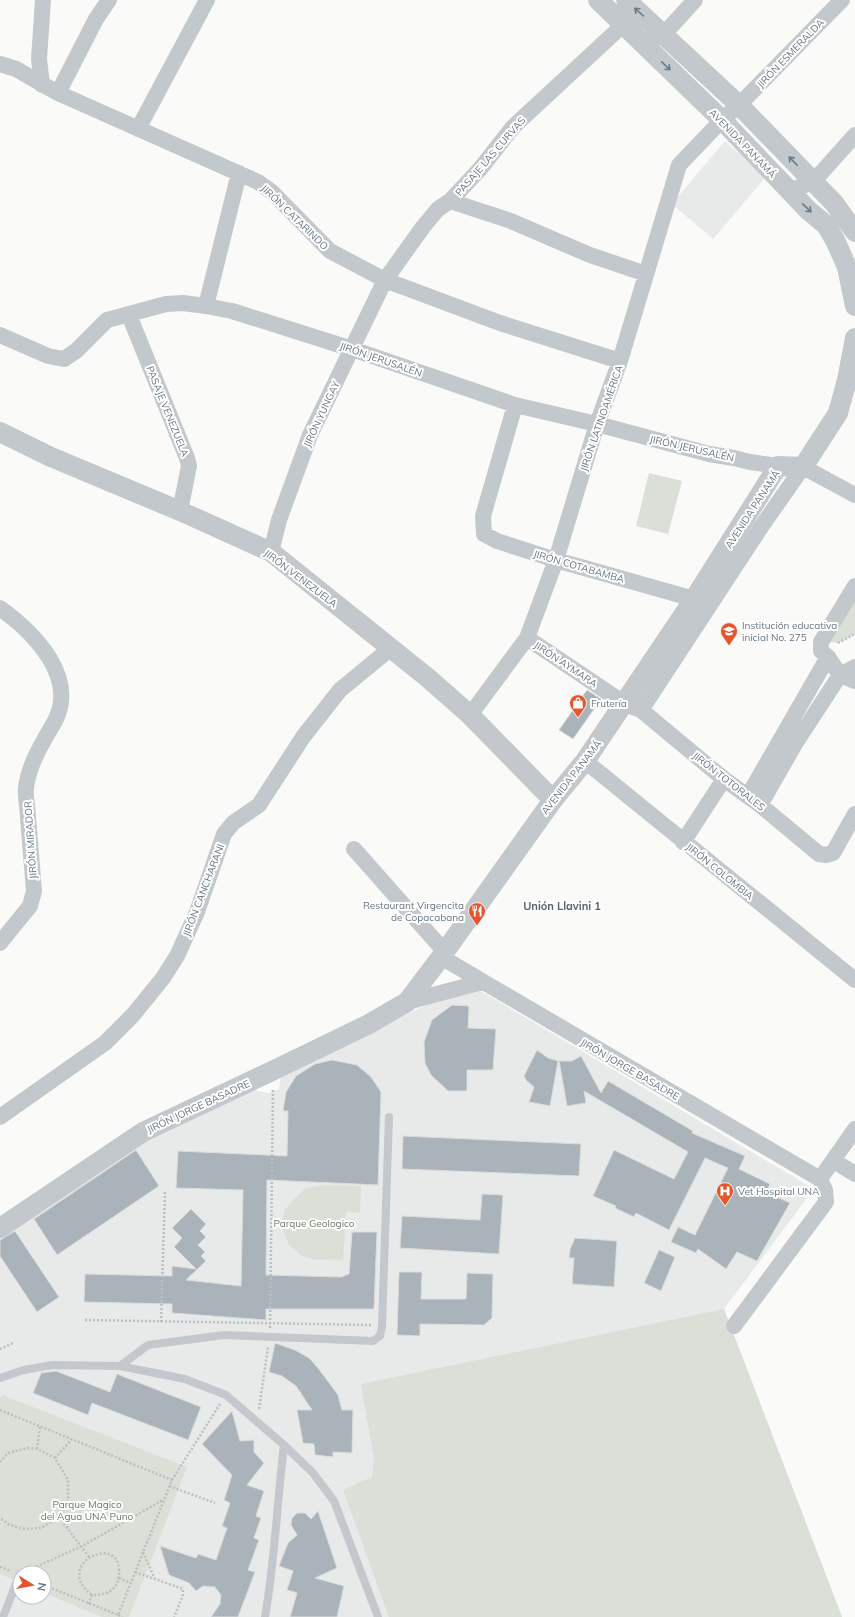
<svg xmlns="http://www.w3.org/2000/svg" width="855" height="1617" font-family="Mulish,sans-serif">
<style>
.built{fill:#e8e9e9;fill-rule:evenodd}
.green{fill:#dadfd7}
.building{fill:#aab3b9;stroke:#dcdcda}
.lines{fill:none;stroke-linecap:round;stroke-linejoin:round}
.path{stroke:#bbbfc2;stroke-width:2.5;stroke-dasharray:2 2;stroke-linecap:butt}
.service{stroke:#c3c8cc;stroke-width:8}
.minor{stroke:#c3c8cc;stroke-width:16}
.tertiary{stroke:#c3c8cc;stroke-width:20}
.oneway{stroke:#6a7a87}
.labels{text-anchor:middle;stroke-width:4;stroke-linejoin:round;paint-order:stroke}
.street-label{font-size:10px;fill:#657683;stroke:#fff}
.poi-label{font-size:10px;fill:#657683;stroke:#fff;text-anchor:start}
.park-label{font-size:10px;fill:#687a64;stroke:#fff}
.neighbourhood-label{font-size:11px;font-weight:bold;fill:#57646e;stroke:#fff}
</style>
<rect width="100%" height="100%" fill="#fafaf8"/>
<path class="built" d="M725 141 766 177 713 239 672 204Z
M469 984 814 1189 724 1309 842 1617H0V1235L148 1136 249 1089 268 1093 279 1089 281 1075ZM20 1573H44V1597H20Z"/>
<path class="green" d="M649 473 682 481 668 534 636 526Z
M855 592V634L838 643 830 642 828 636Z
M325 1185 361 1186 360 1213 346 1212 343 1260 312 1259 300 1255 289 1245 281 1225 285 1210 294 1199 306 1188Z
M724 1309 842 1617H389L343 1490 372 1477 374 1459 361 1384Z
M2 1395 187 1467 129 1617H102L44 1593V1573H20V1582L0 1574V1399Z"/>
<path class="building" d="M587 690 601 699 573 739 559 730Z
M452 1005 469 1006 468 1028 496 1029 493 1070H467V1091H448L431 1075 425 1063 424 1042 432 1020Z
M537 1050 548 1058 558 1061 550 1106 529 1102 534 1087 526 1080 524 1076Z
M581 1056 601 1093 608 1081 693 1131 692 1133 745 1156 739 1169 770 1184 766 1192 790 1203 757 1261 737 1252 726 1269 698 1249 696 1253 671 1242 678 1227 695 1235 728 1168 705 1158 669 1230 636 1213 634 1217 615 1208 616 1206 593 1196 614 1150 674 1179 688 1152 584 1091 586 1103 567 1106 559 1061H572Z
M332 1060 357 1065 371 1077 381 1092 378 1185 267 1180 266 1275 341 1277 349 1274 352 1232H377L374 1309H266V1320L172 1313V1304L84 1302 85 1274 172 1276V1266L196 1269 174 1247 182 1238 172 1228 191 1209 206 1224 200 1231 206 1237 198 1245 205 1252 201 1256 206 1261 186 1280 241 1286 243 1190 176 1188 178 1151 287 1156 288 1111H283L286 1092 296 1076 315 1064Z
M403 1136 581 1144 579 1176 402 1169Z
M136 1150 159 1186 57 1255 34 1219Z
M482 1194 503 1195 499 1254 400 1248 402 1216 480 1220Z
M15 1231 59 1297 37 1312 0 1256V1240Z
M575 1238 617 1241 614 1287 572 1284 574 1258H569L570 1249Z
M659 1250 675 1257 661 1291 644 1283Z
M399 1272H422L421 1299H466L467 1273 493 1274 492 1318 484 1325 420 1324V1336L397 1335Z
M275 1343 295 1350 309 1358 318 1368 338 1395 342 1410H353L352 1453 333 1452V1457L315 1455 314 1444 303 1443 297 1410H312L296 1386 282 1376 269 1372Z
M56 1371 110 1392 117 1374 201 1407 188 1440 92 1403 88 1415 33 1393 41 1373Z
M232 1411 240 1441 254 1440V1452L264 1463 247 1485 264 1491 256 1516 261 1518 254 1538 259 1540 248 1570 255 1572 238 1617H211L220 1604 221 1595 215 1587 203 1586 196 1591 189 1583 169 1575 160 1546 196 1558 198 1554 216 1560 227 1528 222 1526 230 1503 224 1500 232 1475 202 1444Z
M318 1511 337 1568 315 1578 344 1586 337 1617H290L297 1593 287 1590 293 1571 279 1566 288 1543 297 1535 291 1525 292 1518 297 1513H305L311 1519Z"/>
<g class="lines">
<path class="path" d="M838 643 855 634
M85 1320 372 1325
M161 1322 165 1190
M270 1328 273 1089
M0 1349 13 1343
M259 1409 268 1347
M0 1410 172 1480 118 1615 44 1585
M37 1449 40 1426
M55 1458 72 1439
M0 1462 8 1453 28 1448 37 1449 55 1458 68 1480V1500L59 1517 41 1528 22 1529 8 1524 0 1518
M172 1480 220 1404
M169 1486 215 1503
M59 1517 89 1557
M143 1552 155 1579
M0 1567 11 1571
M29 1570 82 1546 163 1500
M135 1572 183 1589V1595L174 1617
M119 1578 131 1583
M88 1604 92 1595C110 1595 119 1589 119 1570 118 1533 52 1565 92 1595
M118 1615 122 1617"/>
<path class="service" d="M120 1366 148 1345 224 1335 373 1341 380 1336 382 1326 389 1117
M0 1378 24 1370 52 1365 120 1366 185 1379 226 1395 284 1445 313 1473 334 1501 378 1617
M3 1617 20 1574
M265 1617C275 1560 277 1502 284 1445"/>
<path class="minor" d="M652 39 664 34 695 0
M0 64 16 69 58 93 258 182 272 192 330 251 385 280 500 323 620 361
M42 85 39 59 43 0
M58 93 96 19 109 0
M138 129 207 0
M789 191 813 182 855 135
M450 201 511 221 590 255 646 274
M206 306 239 173
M129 315 187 458 189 466 180 511
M0 335 48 356 64 359 76 351 107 320 166 304 183 303 206 306 232 311 352 349 515 405 597 424 709 454 734 458 750 462 778 466
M515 405 483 516 484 534 497 541 556 560 694 599
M271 552 279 520 310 435 385 280 423 227 438 209 450 201 480 169 513 127 623 25
M855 586 821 642V651L828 657 840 675 855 681
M0 608C33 632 78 676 55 721 43 742 29 763 26 788 25 797 28 808 28 818 30 842 32 867 34 891L30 906 0 943
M527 638 625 704 641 710 724 779 760 805 819 854 826 855 833 853 855 814
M641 710 761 527 803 467 855 495
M470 715 527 638 556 560 597 424 620 361 679 165 722 120 739 105 842 0
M585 761 855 980
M748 796 828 657
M760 805 795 744 840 675 855 667
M683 842 724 779
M354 849 445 952
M441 957 820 1179
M407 1002 482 982
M0 1117 105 1043 133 1015 163 978 177 956 197 912 224 834 233 823 259 805 303 737 340 690 391 648
M834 1161 855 1174
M820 1179 855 1129
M734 1326 826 1202 825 1190 820 1179"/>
<path class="tertiary" d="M598 0 722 120 808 210 826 225 835 240 847 267 855 306
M626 0 739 105 834 203 855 232
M0 432 51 457 180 511 271 552 428 678 470 715 553 800
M0 1228 143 1132 270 1072 369 1024 407 1002 441 957 553 800 585 761 694 599 778 466 803 467 838 413 847 380 855 338"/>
</g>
<defs><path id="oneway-shaft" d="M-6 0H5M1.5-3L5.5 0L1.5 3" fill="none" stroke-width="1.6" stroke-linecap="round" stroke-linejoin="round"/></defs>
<g class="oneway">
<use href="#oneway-shaft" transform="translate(639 12) rotate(-138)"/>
<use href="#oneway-shaft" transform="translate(666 66) rotate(44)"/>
<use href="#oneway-shaft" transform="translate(793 161) rotate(-134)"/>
<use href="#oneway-shaft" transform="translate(807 208) rotate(44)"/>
</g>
<defs>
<g id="school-pin" transform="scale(0.9)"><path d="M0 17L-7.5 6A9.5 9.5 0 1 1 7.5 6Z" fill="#e4572e" stroke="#fff"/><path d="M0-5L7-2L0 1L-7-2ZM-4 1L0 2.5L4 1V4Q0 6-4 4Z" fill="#fff"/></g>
<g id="shop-pin" transform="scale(0.9)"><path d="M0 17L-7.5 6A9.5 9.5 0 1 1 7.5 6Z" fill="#e4572e" stroke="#fff"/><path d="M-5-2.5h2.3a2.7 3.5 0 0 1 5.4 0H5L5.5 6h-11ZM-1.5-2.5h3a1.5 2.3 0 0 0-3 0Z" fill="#fff"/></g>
<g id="restaurant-pin" transform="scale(0.9)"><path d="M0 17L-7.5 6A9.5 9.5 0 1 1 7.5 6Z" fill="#e4572e" stroke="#fff"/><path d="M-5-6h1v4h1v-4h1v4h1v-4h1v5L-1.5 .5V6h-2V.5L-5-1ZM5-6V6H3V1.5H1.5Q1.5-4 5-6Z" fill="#fff"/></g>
<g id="hospital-pin" transform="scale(0.9)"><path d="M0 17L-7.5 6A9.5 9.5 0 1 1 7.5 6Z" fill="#e4572e" stroke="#fff"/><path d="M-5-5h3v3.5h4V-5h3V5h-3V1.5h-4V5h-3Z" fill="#fff"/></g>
</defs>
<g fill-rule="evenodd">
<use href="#school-pin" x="729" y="631"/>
<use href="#shop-pin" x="578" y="703"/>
<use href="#restaurant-pin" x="477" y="911"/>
<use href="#hospital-pin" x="725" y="1191"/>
</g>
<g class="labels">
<g class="street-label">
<text transform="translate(790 53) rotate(-46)" y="4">JIRÓN ESMERALDA</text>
<text transform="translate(743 143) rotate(46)" y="4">AVENIDA PANAMÁ</text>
<text transform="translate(490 156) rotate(-49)" y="4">PASAJE LAS CURVAS</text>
<text transform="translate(295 217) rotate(44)" y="4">JIRÓN CATARINDO</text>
<text transform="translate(381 359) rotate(19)" y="4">JIRÓN JERUSALÉN</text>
<text transform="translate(168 411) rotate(68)" y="4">PASAJE VENEZUELA</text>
<text transform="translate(321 414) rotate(-65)" y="4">JIRÓN YUNGAY</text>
<text transform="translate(601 418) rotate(-71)" y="4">JIRÓN LATINOAMÉRICA</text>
<text transform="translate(692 448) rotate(13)" y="4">JIRÓN JERUSALÉN</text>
<text transform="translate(752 509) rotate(-57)" y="4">AVENIDA PANAMÁ</text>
<text transform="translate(579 566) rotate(16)" y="4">JIRÓN COTABAMBA</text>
<text transform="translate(301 578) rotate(37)" y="4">JIRÓN VENEZUELA</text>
<text transform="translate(566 664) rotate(34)" y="4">JIRÓN AYMARA</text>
<text transform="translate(571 777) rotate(-52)" y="4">AVENIDA PANAMÁ</text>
<text transform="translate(729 781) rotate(38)" y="4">JIRÓN TOTORALES</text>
<text transform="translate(30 840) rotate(-94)" y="4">JIRÓN MIRADOR</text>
<text transform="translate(720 871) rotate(39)" y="4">JIRÓN COLOMBIA</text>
<text transform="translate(203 890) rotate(-69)" y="4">JIRÓN CANCHARANI</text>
<text transform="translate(630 1069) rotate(30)" y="4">JIRÓN JORGE BASADRE</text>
<text transform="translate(198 1106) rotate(-25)" y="4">JIRÓN JORGE BASADRE</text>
</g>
<g class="poi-label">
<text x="742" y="629">Institución educativa<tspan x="742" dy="12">inicial No. 275</tspan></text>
<text x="591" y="707">Frutería</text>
<text x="464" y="909" text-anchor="end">Restaurant Virgencita<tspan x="464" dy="12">de Copacabana</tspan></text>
<text x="738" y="1195">Vet Hospital UNA</text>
</g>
<g class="park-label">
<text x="314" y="1227">Parque Geologico</text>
<text x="87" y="1508">Parque Magico<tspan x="87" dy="12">del Agua UNA Puno</tspan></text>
</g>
<g class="neighbourhood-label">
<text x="562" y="910">Unión Llavini 1</text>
</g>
</g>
<g transform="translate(32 1585) rotate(101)"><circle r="19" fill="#ffffff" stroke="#c1c8cd"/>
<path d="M0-3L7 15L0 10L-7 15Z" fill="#e4572e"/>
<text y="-6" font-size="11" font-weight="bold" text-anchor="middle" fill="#657683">N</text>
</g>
</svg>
